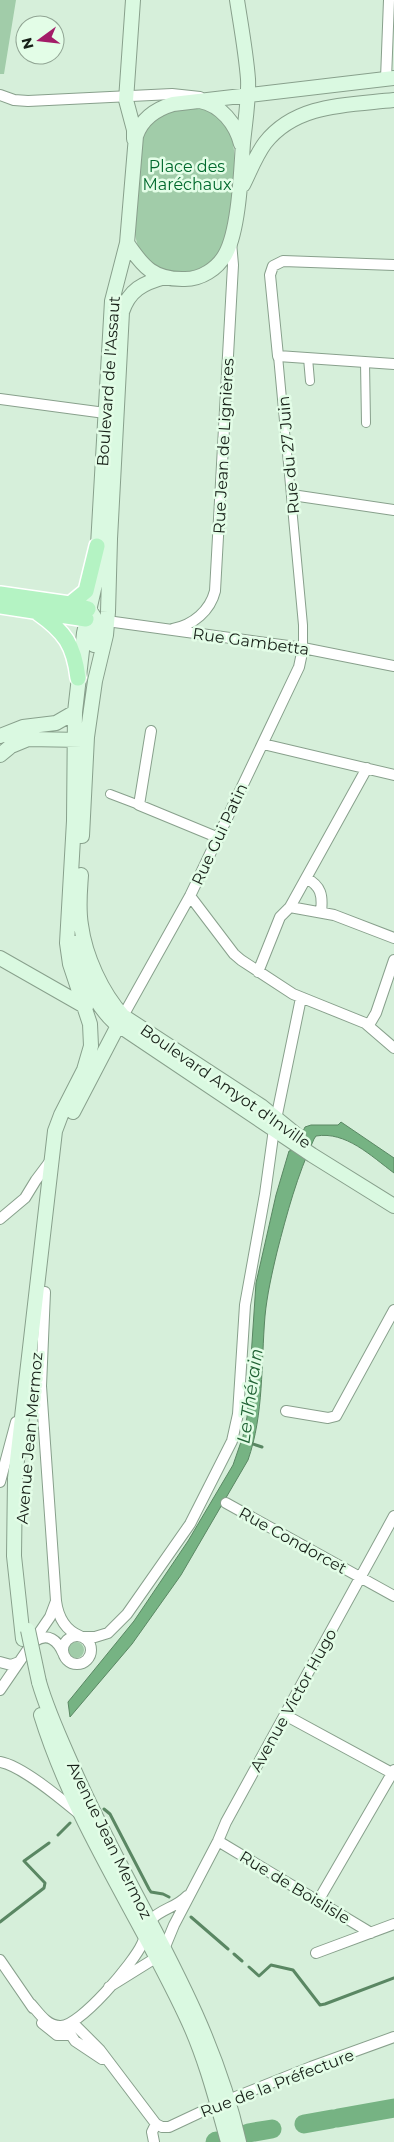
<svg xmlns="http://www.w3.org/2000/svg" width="394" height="2142" font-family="Montserrat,sans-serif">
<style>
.green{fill:#a1cca9}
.water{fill:#76b383;stroke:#5a8763}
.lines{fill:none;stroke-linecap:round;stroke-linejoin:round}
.stream{stroke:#5a8763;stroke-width:3}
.river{stroke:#76b383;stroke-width:19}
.pedestrian-casing{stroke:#88a08c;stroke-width:10}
.minor-casing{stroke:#88a08c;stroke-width:12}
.secondary-casing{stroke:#88a08c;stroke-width:16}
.primary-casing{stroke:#fff;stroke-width:18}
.pedestrian{stroke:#fff;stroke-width:8}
.minor{stroke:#fff;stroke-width:10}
.secondary{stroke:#daf9e1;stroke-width:14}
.primary{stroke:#b4f3c3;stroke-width:15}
.secondary-bridge-casing{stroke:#88a08c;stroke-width:16;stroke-linecap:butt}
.secondary-bridge{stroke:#daf9e1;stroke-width:14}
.labels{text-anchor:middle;stroke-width:5;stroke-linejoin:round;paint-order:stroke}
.park-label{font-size:16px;fill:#01692d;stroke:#e3fde7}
.street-label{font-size:16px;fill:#172018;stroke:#e3fde7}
.water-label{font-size:18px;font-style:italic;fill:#206234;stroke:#e3fde7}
</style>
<rect width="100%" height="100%" fill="#d6efda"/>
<path class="green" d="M0 0H16L4 74H0Z
M202 107C208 109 215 111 220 115 245 137 235 224 220 251 206 275 167 280 147 261 138 252 136 240 134 229L141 144C149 113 173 109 202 107Z
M68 1650a8 8 0 1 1 16 0a8 8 0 1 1-16 0Z"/>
<path class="water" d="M341 1122 394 1158V1173C371 1156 346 1131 316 1136L314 1139C297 1176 287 1213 277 1252 272 1273 267 1295 265 1316 261 1364 264 1414 248 1460L181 1575 132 1644 70 1717 68 1702 134 1621 188 1541 233 1465 243 1436 247 1417 256 1283 276 1195 289 1151 294 1150 305 1127 311 1125H338Z"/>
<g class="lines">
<path class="stream" d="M250 1443 262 1447
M104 1809 110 1814 149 1889 151 1892 163 1894 169 1897
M58 1835 70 1823
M191 1917 228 1949
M0 1922 44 1888 45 1883 24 1861 49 1843
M234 1954 242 1961
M249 1967 259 1976 271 1965 293 1970 320 2005 325 2004 394 1978"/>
<path class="river" d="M338 2118 394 2108
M304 2124 332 2119
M248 2133 272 2129
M215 2142 216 2141"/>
<g class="pedestrian-casing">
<path id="pedestrian" d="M278 356 303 625V648
M308 358 310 381
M365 362 366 423
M110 794 139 805"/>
</g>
<g class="minor-casing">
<path id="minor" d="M386 79 389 0
M0 95 14 100 28 101 172 94 200 97
M394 265 283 261 273 266 270 275 278 356 394 364
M0 399 105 413
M292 495 394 510
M107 621 303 648 394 666
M173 629C193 625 210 611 215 591L233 265 231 242
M151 731 139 805 219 838
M263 744 394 775
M306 878C321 886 323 895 321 912
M190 896 234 954 241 960 293 994 365 1023 394 1048
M290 907 334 915 394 938
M258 972 280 917 290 907 367 768
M123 1016 190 896 299 667 303 648
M369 1025 376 1013 394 960
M0 1219 25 1198 36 1180 51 1160
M286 1411 328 1418 336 1416 394 1310
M0 1482 16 1422
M226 1503 394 1596
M56 1601C58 1616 65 1630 80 1636
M63 1650a14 14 0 1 1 28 0a14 14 0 1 1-28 0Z
M84 1637H95L108 1633 127 1614 190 1524 232 1441 238 1414 245 1305 265 1194 274 1129 301 998
M35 1641C48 1632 58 1641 63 1653
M0 1662 11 1665 19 1662
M0 1690 50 1617 56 1601 41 1386 45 1292
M285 1715 392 1773
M0 1762C22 1766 60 1798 78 1813
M218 1841 371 1933
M318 1901 394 1770
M316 1953 394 1924
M0 1960 33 2008
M109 1987 162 1954 174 1925 218 1841 226 1822 394 1516
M31 2004C39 2013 47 2026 60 2026 80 2027 134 1962 142 1944 146 1936 146 1926 152 1919 161 1909 177 1907 187 1896
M42 2023 57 2035H69
M73 2023 100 2050 156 2124 162 2127H169L218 2104 311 2067 394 2037
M67 2029 75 2041 102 2059
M154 2142 152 2132 156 2124"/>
</g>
<g class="secondary-casing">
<path id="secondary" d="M133 0 126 100 134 130V139
M200 101C221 105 236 124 241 144
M243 185C250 171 256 155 265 143 296 103 349 105 394 100
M127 243C143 267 154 280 185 279 201 279 217 269 225 255 239 231 241 172 243 143 245 122 249 100 248 79 246 53 241 26 237 0
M88 609C100 620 96 632 94 645
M0 736 23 727 56 723 75 712
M0 755 11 746 28 739 82 740
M82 836 87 737 95 681 106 635 108 612 110 539 122 312C129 290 143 283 165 277
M81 875C80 891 78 908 81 925 85 956 102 993 123 1016
M75 943C81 971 93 1002 114 1022L312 1155 394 1206
M0 958 86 1007
M117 1012 261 1106 299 1137
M73 1112 123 1016
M23 1639 14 1556 15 1478 55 1131 61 1115 84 1070 91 1046 90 1024 70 964 67 943 74 821 75 712 84 633 96 580 112 301 127 243 136 136C142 118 156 109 173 104L394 78
M39 1682C47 1710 59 1736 71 1763 126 1892 208 2002 239 2142
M41 1715C74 1822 139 1915 186 2016 205 2056 216 2099 228 2142"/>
</g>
<g class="primary-casing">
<path id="primary" d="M0 594 70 604 88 609
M70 604 86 591 97 546
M0 606 86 619
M38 613C65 632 74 645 78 678"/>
</g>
<use href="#pedestrian" class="pedestrian"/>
<use href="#minor" class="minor"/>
<use href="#secondary" class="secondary"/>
<use href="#primary" class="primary"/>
<g class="secondary-bridge-casing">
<path id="secondary-bridge" d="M28 1630 39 1682"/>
</g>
<use href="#secondary-bridge" class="secondary-bridge"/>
</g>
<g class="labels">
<g class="park-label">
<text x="187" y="172">Place des<tspan x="187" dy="18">Maréchaux</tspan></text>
</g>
<g class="street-label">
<text transform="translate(108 381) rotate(-86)" y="6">Boulevard de l'Assaut</text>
<text transform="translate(223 446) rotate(-87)" y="6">Rue Jean de Lignières</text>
<text transform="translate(288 455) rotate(-95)" y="6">Rue du 27 Juin</text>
<text transform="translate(251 641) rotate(8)" y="6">Rue Gambetta</text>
<text transform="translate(219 834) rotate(-65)" y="6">Rue Gui Patin</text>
<text transform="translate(226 1086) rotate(35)" y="6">Boulevard Amyot d'Inville</text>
<text transform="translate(29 1438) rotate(-85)" y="6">Avenue Jean Mermoz</text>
<text transform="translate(293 1540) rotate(29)" y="6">Rue Condorcet</text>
<text transform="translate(293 1700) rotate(-61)" y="6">Avenue Victor Hugo</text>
<text transform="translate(110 1840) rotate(64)" y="6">Avenue Jean Mermoz</text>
<text transform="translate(295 1887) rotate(31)" y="6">Rue de Boislisle</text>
<text transform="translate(277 2083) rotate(-21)" y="6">Rue de la Préfecture</text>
</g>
<g class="water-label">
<text transform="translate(250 1396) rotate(-82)" y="6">Le Thérain</text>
</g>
</g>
<g transform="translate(40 40) rotate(255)"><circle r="24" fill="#e3fde7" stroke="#91a594"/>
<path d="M0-4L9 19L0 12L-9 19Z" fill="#a31c68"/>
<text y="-8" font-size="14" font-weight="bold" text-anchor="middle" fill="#172018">N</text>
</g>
</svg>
